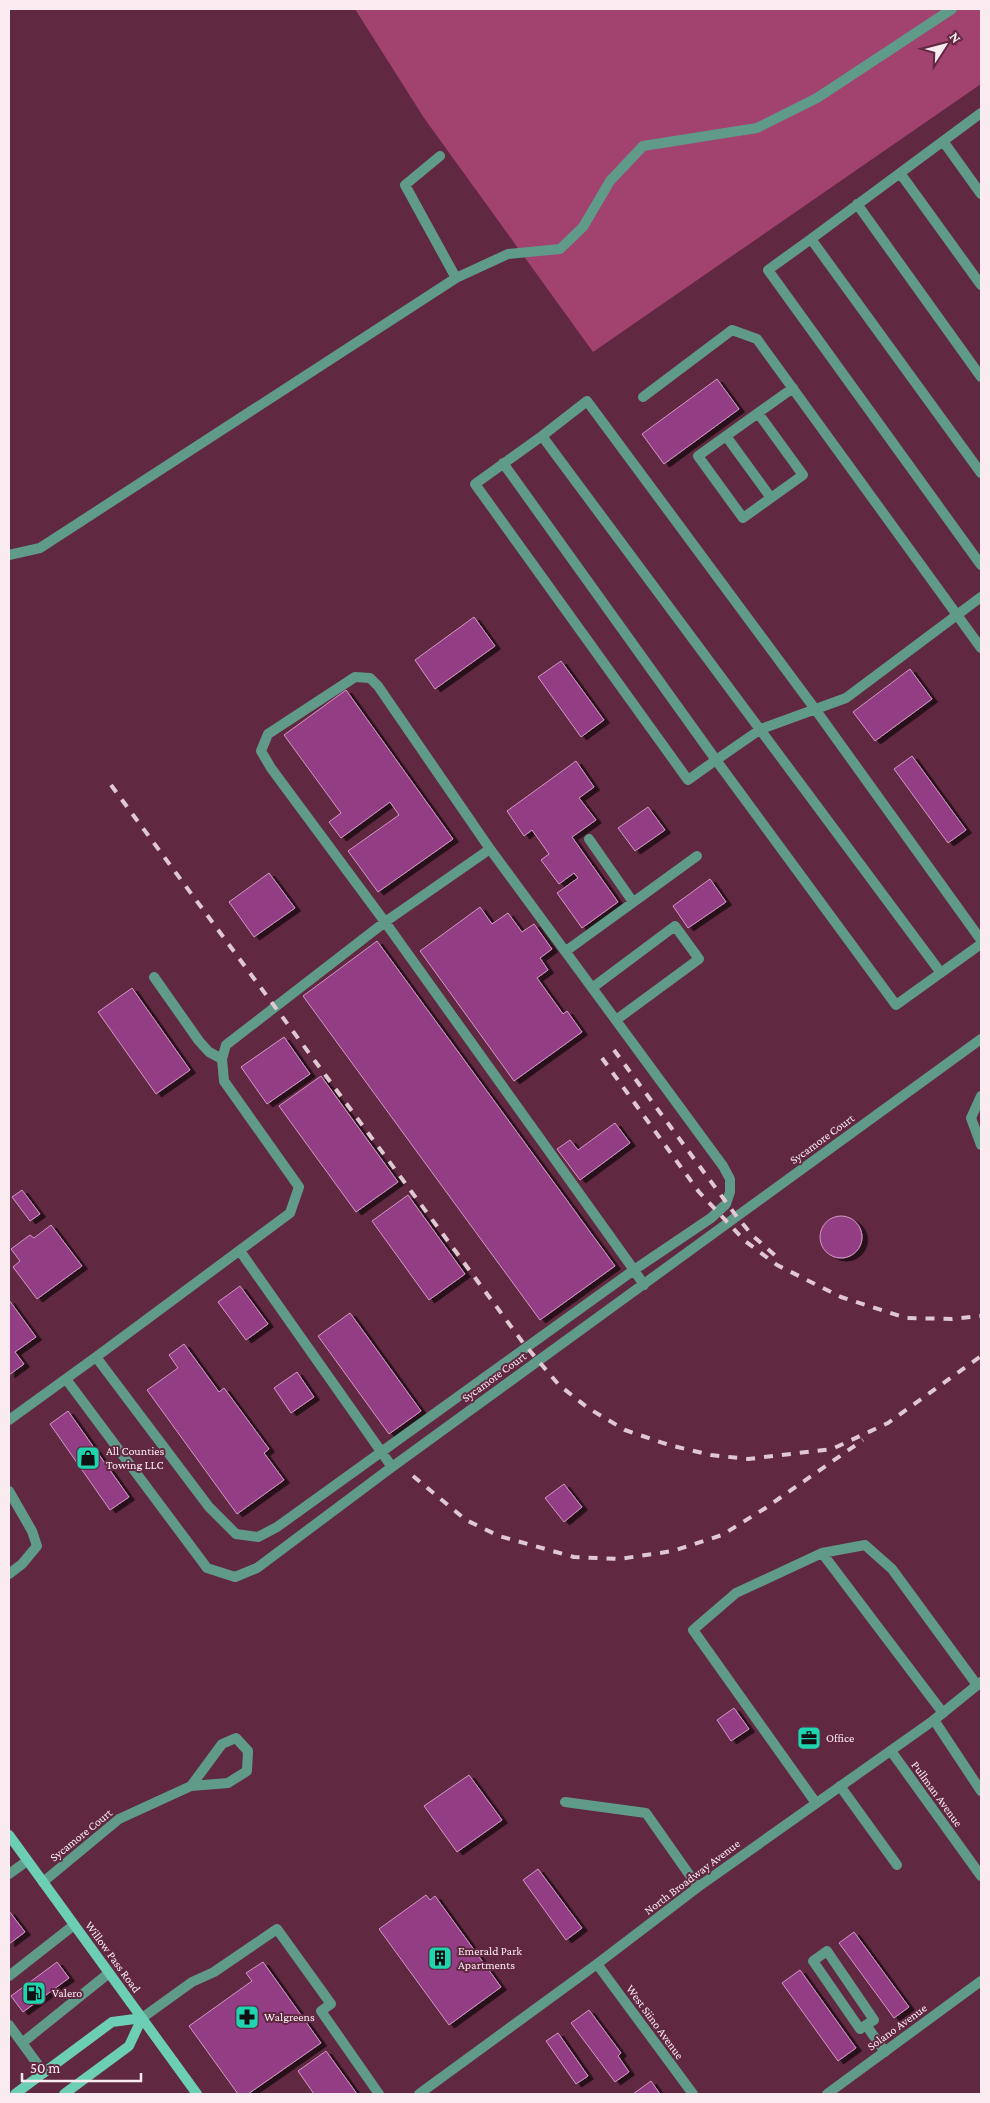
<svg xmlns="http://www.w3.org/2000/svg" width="990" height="2103" font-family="'Crimson Pro',serif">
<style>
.green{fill:#a2426e}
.building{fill:#933c85;stroke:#d199c5;filter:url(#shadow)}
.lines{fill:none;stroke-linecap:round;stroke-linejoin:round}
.service{stroke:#609b8a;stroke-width:10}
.minor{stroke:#609b8a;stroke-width:10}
.secondary{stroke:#6cceb4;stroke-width:10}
.rail{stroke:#dfc8d2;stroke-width:4;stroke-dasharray:9 9;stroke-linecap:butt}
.labels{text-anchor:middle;stroke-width:4;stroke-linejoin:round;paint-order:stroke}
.street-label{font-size:12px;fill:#faebf1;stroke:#612841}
.poi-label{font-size:12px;fill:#faebf1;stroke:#612841;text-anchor:start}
</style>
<defs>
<filter id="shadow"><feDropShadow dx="5.5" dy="3" stdDeviation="0" flood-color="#0009"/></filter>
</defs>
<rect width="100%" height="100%" fill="#612841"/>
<path class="green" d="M355 9H981V84L593 352 424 118Z"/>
<path class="building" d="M717 379 739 409 664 464 642 434Z
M474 617 495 646 435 689 415 660Z
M561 661 604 720 581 737 538 677Z
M910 669 932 699 875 741 853 712Z
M346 690 453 839 378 892 348 851 399 815 390 802 341 838 329 822 341 813 284 735Z
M912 756 966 830 948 843 894 769Z
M576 761 594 787 579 798 596 820 572 837 618 902 582 928 557 893 578 878 574 873 559 884 541 860 549 854 532 830 524 836 507 811Z
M648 807 665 830 635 851 618 828Z
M269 873 295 908 254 937 229 902Z
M710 879 726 902 688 928 673 906Z
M480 907 492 924 508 913 522 932 534 924 552 949 540 958 548 970 537 978 563 1014 567 1011 582 1032 514 1081 420 951Z
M377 941 615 1266 540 1320 303 996Z
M132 988 190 1070 156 1094 98 1012Z
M284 1037 310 1074 267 1104 241 1067Z
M321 1076 398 1182 356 1212 279 1106Z
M615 1123 630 1143 580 1180 557 1149 570 1140 578 1150Z
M22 1190 40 1214 30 1221 12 1197Z
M408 1195 465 1274 429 1300 372 1221Z
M820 1237a21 21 0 1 1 42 0a21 21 0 1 1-42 0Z
M51 1225 82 1266 37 1299 13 1267 20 1261 11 1249 30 1235 34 1238Z
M240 1286 268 1324 246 1340 218 1302Z
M9 1300 36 1337 15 1352 24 1364 9 1375Z
M350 1313 421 1411 389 1434 318 1336Z
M184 1344 219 1392 224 1388 269 1449 264 1453 284 1480 237 1514 147 1390 178 1368 169 1355Z
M297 1372 314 1397 291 1413 274 1388Z
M68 1411 129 1497 110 1510 50 1424Z
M564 1484 582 1507 564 1522 545 1498Z
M734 1708 749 1729 731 1741 717 1720Z
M469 1775 502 1820 457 1852 424 1806Z
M538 1869 582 1928 566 1940 523 1880Z
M426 1895 430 1900 435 1896 501 1987 449 2025 379 1929Z
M9 1911 25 1932 9 1944Z
M854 1932 909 2007 894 2018 839 1943Z
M57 1962 69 1978 23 2012 11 1996Z
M263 1962 321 2043 248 2094H238L189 2026 252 1981 246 1973Z
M800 1970 856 2048 838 2061 782 1983Z
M589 2010 621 2053 618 2056 629 2072 615 2082 571 2023Z
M558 2033 588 2076 576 2084 546 2041Z
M326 2051 357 2094H314L298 2071Z
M651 2081 660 2094H633Z"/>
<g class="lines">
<path class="service" d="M981 113 811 239 981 473
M943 141 981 194
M900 173 981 285
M857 204 981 377
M811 239 768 270 981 565
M456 278 508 254 560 249 583 227 610 181 643 146 757 128 817 98 952 9
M643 397 732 330 757 339 981 648
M758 413 803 475 743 518 698 456 793 388
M726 436 771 498
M503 463 716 760 688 780 475 484 542 436
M9 555 40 548 456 278 405 185 440 156
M981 597 846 698 761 729 716 760 896 1005 981 944
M589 839 633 902
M566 951 697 856
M941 973 542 436 587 401 815 709 981 940
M154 977 199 1041 209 1052 222 1059
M592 988 675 926 699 959 616 1020
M981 1096 971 1118 981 1145
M240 1251 392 1467
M96 1357 209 1507 236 1534 258 1537 277 1527 634 1270 711 1218 726 1204 730 1192V1179L723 1166 490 849 378 686 370 678 355 677 268 734 261 751 271 768 385 922 634 1270 644 1285
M66 1379 207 1568 235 1577 257 1568 392 1467 981 1039
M9 1420 96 1357 290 1213 299 1187 224 1081 222 1059 226 1045 385 922 490 849
M9 1491 32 1531 37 1546 22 1564 9 1574
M822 1553 943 1713
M934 1720 981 1791
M840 1786 897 1865
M816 1803 693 1630 736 1593 822 1553 865 1545 892 1569 977 1685
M9 1874 27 1861
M9 1976 74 1925
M142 2018 192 1982 214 1972 277 1929 331 2004 321 2011 379 2094
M9 2025 44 2073
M866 2025 860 2029 813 1961 827 1951 874 2020 866 2025 885 2052
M22 2043 109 1973"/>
<path class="minor" d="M891 1751 981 1876
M565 1802 646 1813 698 1887
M43 1882 119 1819 191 1786 228 1783 247 1771 248 1751 236 1738 222 1744 191 1786
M597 1964 693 2094
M419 2094 597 1964 698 1887 934 1720 981 1682
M827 2094 981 1981"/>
<path class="secondary" d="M9 1835 197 2094
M15 2094 112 2022 142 2018
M64 2094 129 2046 142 2018"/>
<path class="rail" d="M111 785 524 1344 559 1385 588 1408 625 1430 669 1445 711 1455 748 1459 832 1449 888 1423 981 1356
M614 1050 737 1217 753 1236 777 1257
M602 1058 699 1192 745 1241 777 1265 841 1297 906 1318 952 1319 981 1316
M413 1476 466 1520 499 1536 574 1557 619 1559 673 1551 722 1535 764 1509 863 1440"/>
</g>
<defs>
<g id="shop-square" transform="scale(1.25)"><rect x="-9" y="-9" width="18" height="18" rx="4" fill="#1ed5b0" stroke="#612841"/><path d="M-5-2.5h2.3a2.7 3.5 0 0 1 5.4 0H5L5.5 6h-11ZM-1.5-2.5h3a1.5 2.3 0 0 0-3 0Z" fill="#111"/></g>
<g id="office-square" transform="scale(1.25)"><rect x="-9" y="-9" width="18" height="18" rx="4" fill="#1ed5b0" stroke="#612841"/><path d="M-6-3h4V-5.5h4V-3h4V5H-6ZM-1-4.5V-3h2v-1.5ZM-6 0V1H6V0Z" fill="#111"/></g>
<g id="building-square" transform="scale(1.25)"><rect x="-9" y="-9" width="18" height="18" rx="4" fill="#1ed5b0" stroke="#612841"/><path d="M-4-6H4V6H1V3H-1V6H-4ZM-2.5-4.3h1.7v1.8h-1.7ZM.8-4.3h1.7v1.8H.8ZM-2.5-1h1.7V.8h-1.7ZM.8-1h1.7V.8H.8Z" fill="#111"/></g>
<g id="fuel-square" transform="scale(1.25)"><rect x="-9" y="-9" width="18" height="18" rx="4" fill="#1ed5b0" stroke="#612841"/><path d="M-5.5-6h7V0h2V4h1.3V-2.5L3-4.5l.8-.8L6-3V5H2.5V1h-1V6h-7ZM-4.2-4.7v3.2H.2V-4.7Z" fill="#111"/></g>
<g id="pharmacy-square" transform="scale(1.25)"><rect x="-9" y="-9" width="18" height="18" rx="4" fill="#1ed5b0" stroke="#612841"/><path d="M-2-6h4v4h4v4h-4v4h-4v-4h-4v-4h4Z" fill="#111"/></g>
</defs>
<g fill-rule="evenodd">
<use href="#shop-square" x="88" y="1458"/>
<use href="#office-square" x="809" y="1738"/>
<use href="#building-square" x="440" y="1958"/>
<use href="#fuel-square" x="34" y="1993"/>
<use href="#pharmacy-square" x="247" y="2017"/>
</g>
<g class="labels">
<g class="street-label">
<text transform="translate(822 1139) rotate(-36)" y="4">Sycamore Court</text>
<text transform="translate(494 1377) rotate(-36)" y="4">Sycamore Court</text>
<text transform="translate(937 1794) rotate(54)" y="4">Pullman Avenue</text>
<text transform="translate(81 1835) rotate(-39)" y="4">Sycamore Court</text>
<text transform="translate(692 1877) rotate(-37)" y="4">North Broadway Avenue</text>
<text transform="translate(113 1957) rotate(54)" y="4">Willow Pass Road</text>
<text transform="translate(655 2022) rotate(54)" y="4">West Siino Avenue</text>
<text transform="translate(897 2027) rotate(-36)" y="4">Solano Avenue</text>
</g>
<g class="poi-label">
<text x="106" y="1455">All Counties<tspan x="106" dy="14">Towing LLC</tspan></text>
<text x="826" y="1742">Office</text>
<text x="458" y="1955">Emerald Park<tspan x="458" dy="14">Apartments</tspan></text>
<text x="52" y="1997">Valero</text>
<text x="264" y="2021">Walgreens</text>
</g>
</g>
<rect width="990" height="2103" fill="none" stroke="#faebf1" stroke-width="20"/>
<g transform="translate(945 45) rotate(54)" stroke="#612841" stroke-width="4" paint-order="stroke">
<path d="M0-4L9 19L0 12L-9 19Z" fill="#faebf1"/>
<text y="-8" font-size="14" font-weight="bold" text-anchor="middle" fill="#faebf1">N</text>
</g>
<path d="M22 2073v8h119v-8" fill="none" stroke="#faebf1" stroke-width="2.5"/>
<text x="30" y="2073" font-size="15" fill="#faebf1" stroke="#612841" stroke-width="4" paint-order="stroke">50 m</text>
</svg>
